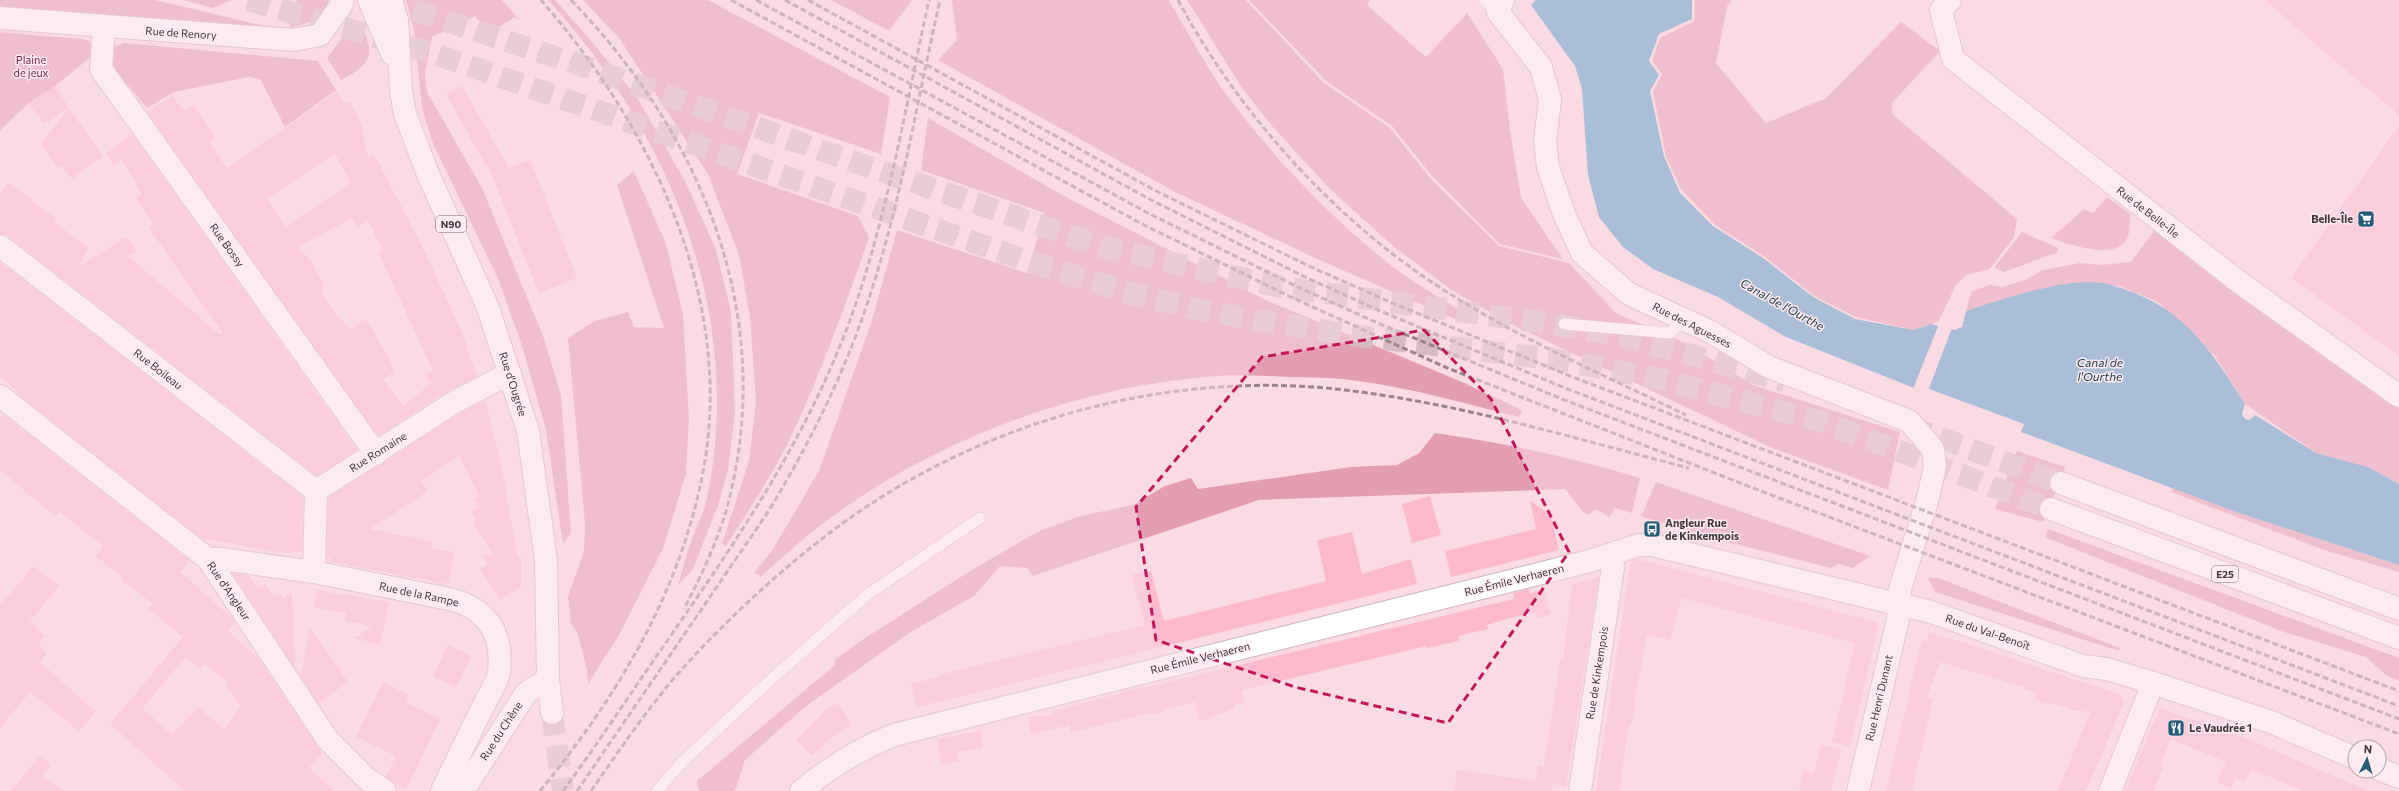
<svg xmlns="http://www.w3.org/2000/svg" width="2399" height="791" font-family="Commissioner,sans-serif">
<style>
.green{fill:#e49eb2}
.water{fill:#4c9cc7}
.pier{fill:#fadbe3}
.building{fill:#fdbacd;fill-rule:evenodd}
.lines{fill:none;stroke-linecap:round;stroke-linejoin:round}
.primary-tunnel{stroke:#d5bac1;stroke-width:22;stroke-dasharray:22 11;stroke-linecap:butt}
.highway-tunnel{stroke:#d5bac1;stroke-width:22;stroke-dasharray:22 11;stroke-linecap:butt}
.lane-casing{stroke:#ceb1b8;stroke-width:12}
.street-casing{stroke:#ceb1b8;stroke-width:24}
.primary-casing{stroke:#ceb1b8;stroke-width:24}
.highway-casing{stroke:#ceb1b8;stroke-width:24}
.lane{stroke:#fff;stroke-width:11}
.street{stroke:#fff;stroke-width:22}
.primary{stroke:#fff;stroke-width:22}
.highway{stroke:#fff;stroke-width:22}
.rail{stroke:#9a858a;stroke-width:3;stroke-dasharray:6 3;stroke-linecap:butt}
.marked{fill:none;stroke:#c2185b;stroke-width:3;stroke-dasharray:8 5;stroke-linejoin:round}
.labels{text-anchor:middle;stroke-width:3;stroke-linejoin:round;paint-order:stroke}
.shield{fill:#ffecf1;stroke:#7b6d71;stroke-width:1}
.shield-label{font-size:10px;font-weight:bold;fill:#43373a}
.street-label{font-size:11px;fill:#43373a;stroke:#ffecf1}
.park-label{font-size:11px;fill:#781b42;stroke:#ffecf1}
.poi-label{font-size:11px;font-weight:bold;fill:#43373a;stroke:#ffecf1;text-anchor:start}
.water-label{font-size:12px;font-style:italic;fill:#15394b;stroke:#ffecf1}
</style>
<rect width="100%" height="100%" fill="#fadbe3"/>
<path class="green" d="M0 0H155L277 29 0 7Z
M183 0H232L213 8Z
M297 0H329C324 20 306 24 289 28Z
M406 0H502L521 21 515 17 488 34 475 16 432 37 425 74 427 92 482 188 543 336 561 395 571 533 563 544 546 430 522 346 499 281 431 139 422 107 414 31Z
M548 0H555L593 43 638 99 685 181 716 249 731 312 735 413 728 470 718 505 693 569 678 585C683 569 687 552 693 536 697 524 705 511 707 498 745 317 670 132 548 0Z
M583 0H708L890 97 881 154 759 113 737 174 858 216 869 238C846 303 823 368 794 430 775 471 750 508 726 546L722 544 749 461 756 402 750 317 739 255 708 174 619 38Z
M831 0H912L889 31Z
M952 0H1169C1188 33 1206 67 1229 98 1273 156 1325 212 1382 258 1408 280 1439 297 1467 315L1464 323 1324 262 1175 192 938 60 957 40Z
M1187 0H1246L1324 83 1390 128 1431 179 1499 246 1569 263 1616 313 1685 343 1753 385 1900 432 1888 490 1770 447 1513 325 1450 289 1393 246 1329 188 1272 126 1242 88Z
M1249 0H1370L1367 5 1426 57 1467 13 1503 69 1510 130 1521 198 1563 259 1500 244 1433 177 1392 126 1326 81Z
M1695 0H1732L1727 7 1716 63 1766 123 1826 98 1901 22 1940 51 1892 103V114L2017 219 2014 237 1990 269 1966 275 1956 285 1938 322 1914 330 1856 317 1814 296 1765 257 1715 225 1681 189 1666 157 1653 92 1662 74 1652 61 1660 38 1694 21Z
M354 22 360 24C377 55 371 64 341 80L327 58Z
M0 32 81 39 90 41 92 56 55 86 29 103 0 130Z
M124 43 318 61 336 90 285 127 260 79 249 77 174 92 147 108 112 66 114 47Z
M928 118 1064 196 1266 300 1462 382 1522 410 1519 417C1463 403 1408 387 1351 380 1331 377 1310 378 1290 377 1266 376 1240 374 1216 376 1074 387 931 440 817 528 798 543 780 560 761 576L754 573 773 549 819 471 872 320 897 230 1027 273 1045 213 921 170Z
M634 171 666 244 683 314 689 418 686 474 663 549 619 635 588 684 587 669 577 632 571 624 568 597 584 551 585 524 568 338 595 321 628 312 634 327 664 328 617 185Z
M2107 197 2130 214C2130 221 2130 230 2128 236 2118 263 2069 244 2051 238L2084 209 2093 213Z
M2156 228 2399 404V484L2368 467 2316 453 2245 404 2215 356 2158 302 2119 286 2085 282 2044 288 1966 311 1971 292 1989 285 2003 287 2027 279 2043 270 2080 263 2101 265 2131 262Z
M2022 232 2058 248V252L2004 272 1994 268Z
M1435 433C1505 443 1573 458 1640 478L1632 513 1615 508 1610 517 1595 509 1589 515 1583 512 1565 489 1259 500 1033 576 1027 568 1000 566 974 596 912 631 806 706 745 760 735 791H699L697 781 835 665V660L859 642 970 571 1039 531 1081 516 1132 505 1165 486 1191 478 1198 489 1351 467 1397 465 1419 453Z
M2017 451 2065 467 2043 522 1995 509Z
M1656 482 1870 556 1853 568 1839 564 1831 568 1719 540 1641 516Z
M2174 487 2239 513 2399 565V572L2324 550 2171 492Z
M2048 529 2399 658V681L2386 675 2366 657 2281 631 2045 537Z
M1928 578H1938L2120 648 2119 651 1935 592Z"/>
<path class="water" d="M1536 0H1692V19L1659 34 1649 61 1659 75 1650 91 1664 156 1680 193 1713 226 1763 258 1813 297 1855 319 1914 330 1931 324 1954 330 1962 327 1966 311C2002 299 2048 284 2084 282 2103 281 2121 287 2137 294 2190 316 2215 357 2245 404L2242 414 2245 419 2250 420 2255 415 2316 453 2368 467 2399 484V565L2239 513 2021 432 2024 424 1929 389 1914 388 1786 337 1718 297 1653 269 1623 247 1599 217 1588 175 1582 89 1575 66 1531 5Z"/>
<path class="pier" d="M1939 324 1952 328 1928 391 1913 389Z"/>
<path class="building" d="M2265 0H2399V115L2308 38Z
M55 86 69 108 44 124 29 104Z
M462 86 509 168 530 160 577 278 539 293 488 165 486 166 446 94Z
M337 92 344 103H350L361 123 368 157 374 154 423 248 461 330 477 376 446 392 378 436 147 112 172 96 184 111 193 105 215 138 209 142 227 168ZM335 154 351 183 285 227 267 199ZM352 218 357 227 368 221 383 250 379 252 382 260 433 371 425 374 432 383 403 406 383 380 394 372 390 360 366 319 351 329 339 318 322 294 323 292 320 289 324 286 313 264 298 247Z
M69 108 103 156 72 179 61 165 58 168 41 144Z
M2399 126V356L2291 278Z
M132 134 357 450 317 476 8 236 0 234V194L9 183 33 199 32 201 56 219 54 222 88 247 79 267 126 237 136 251 128 256 220 335 222 332 149 228 154 224 136 198 142 194 132 176 121 160 114 165 106 154Z
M0 262 303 497 302 552 284 553 206 539 205 541 18 394 19 393 0 377Z
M485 400 501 463 517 555 521 558V586L500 600 480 569 488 564 482 555 494 556 472 522 476 520 471 512 480 508 475 499 480 497 459 456 421 481 428 491 370 529 432 542 431 549 455 552 448 584 332 562 327 555 328 498 459 414Z
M2 414 189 560 180 572 232 618 235 622 228 631 259 659 322 754 309 768 334 791H185L110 724 183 637 149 609 153 604 121 580 123 578 96 556 103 546 60 512 56 516 44 507 0 470V417ZM186 657 200 669 205 664 229 683 225 687 233 694 241 706 224 729 198 707 172 735 142 708Z
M1430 496 1441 535 1412 543 1402 504Z
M1530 500 1551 516 1559 550 1451 577 1445 551 1536 529Z
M1352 532 1362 574 1411 559 1417 584 917 707 911 684 939 677V675L1145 625 1132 575 1151 571 1164 621 1326 581 1317 540Z
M1637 559 1879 623 1850 747 1832 742 1855 643 1682 598 1670 640 1647 635 1636 693 1634 711 1631 724H1629L1619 791H1596L1631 561Z
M34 566 59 586 30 621 45 636 38 645 47 653 40 662 96 712 79 731 30 692 0 728V605Z
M233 573 249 576 258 589 265 585 273 595 275 593 277 597 281 594 284 598 292 592 295 668Z
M1599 577 1566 787 1553 784 1552 791H1454L1457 770 1535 781 1538 765 1544 766 1561 655 1563 661 1572 584Z
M317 589 341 596 342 594 389 602 380 645 355 638 373 626 345 621 346 613 314 607Z
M1529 589 1530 594 1544 590 1551 614 1536 618 1535 612 1503 620 1487 625 1488 629 1458 636 1459 641 1427 648 1426 646 1410 650 1242 690 1245 702 1233 706 1234 709 1200 721 1195 702 1164 709 1165 711 1149 715 1148 713 1071 732 1070 725 1030 734 1029 717 1052 715V711L1134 690 1514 599 1513 593Z
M310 627 348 682 318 703 301 676Z
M1929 633 1965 643 2120 695 2124 702 2086 791H2058L2090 712 2073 710 2052 703 2051 704 2034 699 2036 693 2024 689V687L1940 662 1927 697 1933 698 1912 791H1886L1922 640 1927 641Z
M448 645 471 656 456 687 433 676Z
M383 682 409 695 405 702 440 719 406 790 386 777 396 756 356 737Z
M838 703 851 726 831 738 812 756 796 740 826 710Z
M2160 708 2250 740 2368 791H2303L2251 769 2245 782 2236 778 2231 788 2217 782 2226 762 2171 739 2160 765 2163 767 2154 791H2125Z
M981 731 983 748 957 752 959 761 941 765 937 739Z
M1821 745 1841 750 1831 791H1799L1804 771 1814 774Z
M40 756 51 765 42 776 64 791H11Z"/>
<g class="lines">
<path class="primary-tunnel" d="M552 713 563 791"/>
<path class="highway-tunnel" d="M248 0 438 55 1025 260 1136 295 1197 309 1257 320 1359 336 1552 359 1655 378 1820 421 2051 509
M382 0 586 67 843 158 1107 248 1281 287 1553 324 1622 336 1785 381
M1909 426 2061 483"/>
<g class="lane-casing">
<path id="lane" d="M1484 0 1498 12
M1564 324 1670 333 1685 320
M657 791 683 761 776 675 867 595 980 518"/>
</g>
<g class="street-casing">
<path id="street" d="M1503 0 1498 12 1541 67 1550 100 1545 141 1548 167 1564 214 1582 253 1629 294 1711 332 1769 367 1909 421 1933 449 1935 466 1928 498 1900 589 1898 619 1858 791
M1950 0 1941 10 1953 59 2239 282 2399 396
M0 18 294 40 320 35 342 4V0
M104 28 101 69 376 454
M0 246 316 491
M0 396 208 559 328 740 367 779 385 791
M208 559H222L314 572 454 600C489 611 503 635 499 672 498 682 489 694 485 703 470 732 456 762 442 791
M314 572 316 491 453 403 510 373
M2379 769 2399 777
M463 791 526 693 548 679
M801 791C830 767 859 749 894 735L1590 561 1639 545H1652L1931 612 2083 666 2107 669 2153 683 2271 722 2355 758
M1580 791 1613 567 1611 554
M2110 791 2153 683"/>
</g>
<g class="primary-casing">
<path id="primary" d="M369 0 392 54
M391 0 397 20 401 91 405 114 428 174 488 308 528 431 546 560 548 679 552 713"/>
</g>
<g class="highway-casing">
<path id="highway" d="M2061 483 2399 609
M2051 509 2399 638"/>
</g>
<use href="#lane" class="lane"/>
<use href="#street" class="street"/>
<use href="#primary" class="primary"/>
<use href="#highway" class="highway"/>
<path class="rail" d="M571 0C704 137 779 321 726 511 716 545 700 578 684 609
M731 0 1144 225 1293 298 1445 367 1753 488 2399 734
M756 0 1148 213 1300 288 1380 324 1562 399 2399 719
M785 0 1153 201 1305 277 1385 313 1565 388 2399 706
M808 0 1158 192 1311 267 1390 302 1570 376 2399 691
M1178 0C1238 113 1338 224 1447 292 1522 340 1606 376 1686 415
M540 791C617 697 680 593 703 472 736 300 651 126 541 0
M563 791C599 742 632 691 667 641 737 540 801 447 846 331 886 226 905 109 929 0
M577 791 766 515C809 445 846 371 871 292 902 197 918 97 940 0
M591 791C623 745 655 697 694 656 741 606 794 558 850 518 986 422 1159 373 1326 388 1449 400 1569 437 1689 468"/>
</g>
<path d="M0 0H2399V791H0ZM1424 330 1491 399 1569 552 1448 723 1295 687 1156 640 1136 507 1262 357Z" fill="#fadbe3" fill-opacity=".55" fill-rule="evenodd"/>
<path class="marked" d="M1424 330 1491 399 1569 552 1448 723 1295 687 1156 640 1136 507 1262 357Z"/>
<defs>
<g id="supermarket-square" transform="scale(0.9)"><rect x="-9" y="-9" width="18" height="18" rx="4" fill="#275c78" stroke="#ffecf1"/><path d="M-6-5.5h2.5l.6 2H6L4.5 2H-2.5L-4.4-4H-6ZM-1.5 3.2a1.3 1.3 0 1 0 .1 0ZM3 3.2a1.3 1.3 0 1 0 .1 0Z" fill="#fff"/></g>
<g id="bus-square" transform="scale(0.9)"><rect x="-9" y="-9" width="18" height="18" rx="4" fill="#275c78" stroke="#ffecf1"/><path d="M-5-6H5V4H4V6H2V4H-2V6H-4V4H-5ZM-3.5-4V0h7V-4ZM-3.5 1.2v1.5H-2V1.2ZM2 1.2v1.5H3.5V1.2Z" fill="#fff"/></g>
<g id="restaurant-square" transform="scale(0.9)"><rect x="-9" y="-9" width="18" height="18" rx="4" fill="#275c78" stroke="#ffecf1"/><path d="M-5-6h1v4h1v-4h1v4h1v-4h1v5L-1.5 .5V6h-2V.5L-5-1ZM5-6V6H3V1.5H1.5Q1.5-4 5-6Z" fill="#fff"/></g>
</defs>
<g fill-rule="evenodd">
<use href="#supermarket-square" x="2366" y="219"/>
<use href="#bus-square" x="1652" y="529"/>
<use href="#restaurant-square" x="2176" y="728"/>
</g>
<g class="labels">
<g class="shield">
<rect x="436" y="216" width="30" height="16" rx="3"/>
<rect x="2212" y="566" width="26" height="16" rx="3"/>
</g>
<g class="shield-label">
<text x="451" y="228">N90</text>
<text x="2225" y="578">E25</text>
</g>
<g class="street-label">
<text transform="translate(181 33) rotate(4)" y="4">Rue de Renory</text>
<text transform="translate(2148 212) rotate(38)" y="4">Rue de Belle-Île</text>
<text transform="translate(227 245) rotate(54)" y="4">Rue Bossy</text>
<text transform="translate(1692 325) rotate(27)" y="4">Rue des Aguesses</text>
<text transform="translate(158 369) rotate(38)" y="4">Rue Boileau</text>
<text transform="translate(513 384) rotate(72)" y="4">Rue d'Ougrée</text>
<text transform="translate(378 452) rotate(-32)" y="4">Rue Romaine</text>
<text transform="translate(1514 580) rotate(-14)" y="4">Rue Émile Verhaeren</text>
<text transform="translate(229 591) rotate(56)" y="4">Rue d'Angleur</text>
<text transform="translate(419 594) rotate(12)" y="4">Rue de la Rampe</text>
<text transform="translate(1988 632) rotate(19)" y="4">Rue du Val-Benoît</text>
<text transform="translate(1200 658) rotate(-14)" y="4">Rue Émile Verhaeren</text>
<text transform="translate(1597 673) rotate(-81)" y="4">Rue de Kinkempois</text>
<text transform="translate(1879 698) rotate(-77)" y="4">Rue Henri Dunant</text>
<text transform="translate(501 731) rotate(-57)" y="4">Rue du Chêne</text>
</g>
<g class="park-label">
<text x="31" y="64">Plaine<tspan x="31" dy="13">de jeux</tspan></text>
</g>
<g class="poi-label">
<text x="2353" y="223" text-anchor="end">Belle-Île</text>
<text x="1665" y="527">Angleur Rue<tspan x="1665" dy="13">de Kinkempois</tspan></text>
<text x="2189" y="732">Le Vaudrée 1</text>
</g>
<g class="water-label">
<text transform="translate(1782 305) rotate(29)" y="4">Canal de l'Ourthe</text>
<text x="2100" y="367">Canal de<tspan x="2100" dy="14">l'Ourthe</tspan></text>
</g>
</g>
<g transform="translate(2367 759) rotate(5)"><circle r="19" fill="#ffecf1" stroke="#b4a4a8"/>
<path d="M0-3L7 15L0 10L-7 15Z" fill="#275c78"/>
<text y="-6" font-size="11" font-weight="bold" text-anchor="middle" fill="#43373a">N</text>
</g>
</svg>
